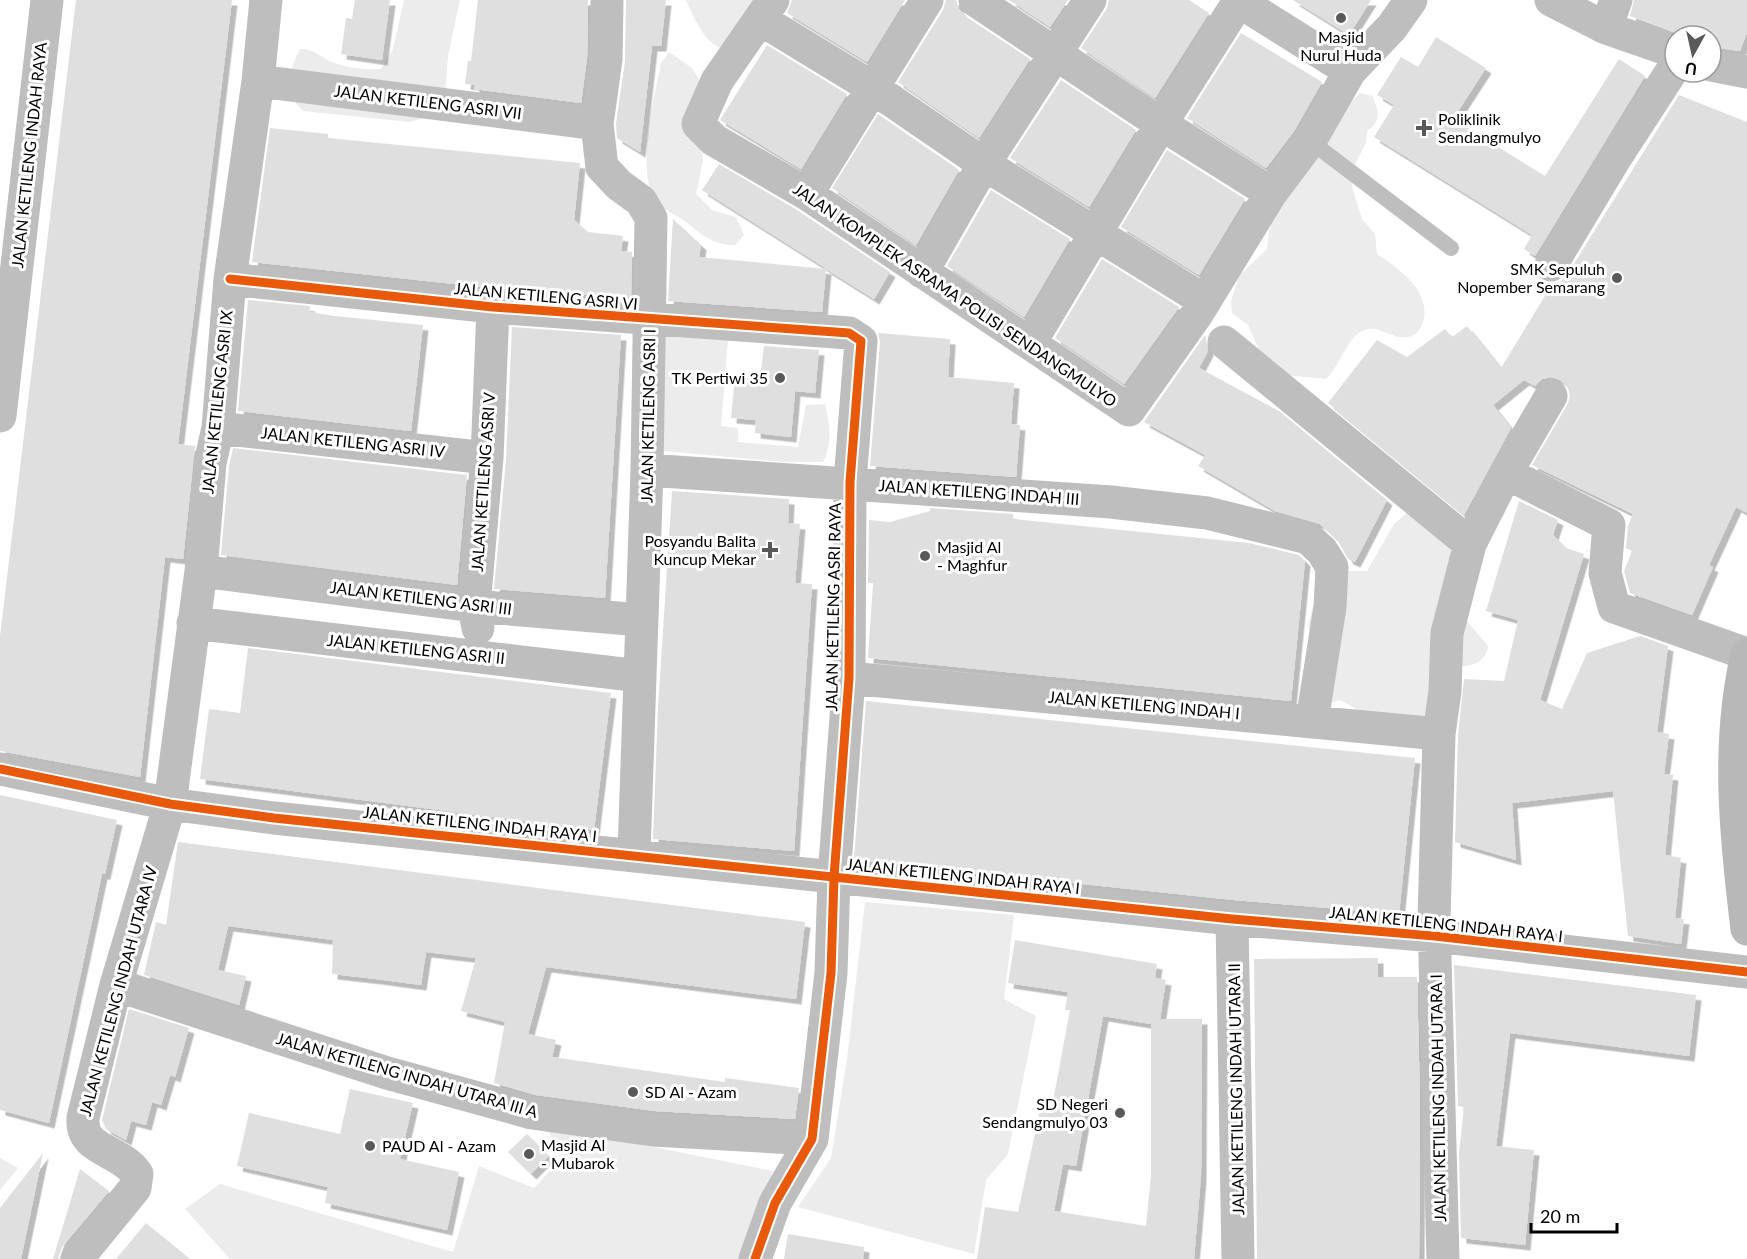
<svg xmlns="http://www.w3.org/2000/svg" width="1747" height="1259" font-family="Lato,sans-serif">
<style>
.green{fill:#ececec}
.building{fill:#dfdfdf;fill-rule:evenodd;filter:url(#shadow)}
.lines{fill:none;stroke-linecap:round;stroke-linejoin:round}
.lane{stroke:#bebebe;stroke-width:16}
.street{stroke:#bebebe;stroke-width:33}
.secondary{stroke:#b8b8b8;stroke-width:33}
.cycleway-casing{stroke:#fff;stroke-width:13}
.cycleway{stroke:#e8590c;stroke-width:9}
.poi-dot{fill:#595959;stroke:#fff;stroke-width:2}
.labels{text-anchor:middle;stroke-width:6;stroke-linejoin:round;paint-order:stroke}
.poi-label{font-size:16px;fill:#000;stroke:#fff;text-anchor:start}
.street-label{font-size:16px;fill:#000;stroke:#fff}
</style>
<defs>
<filter id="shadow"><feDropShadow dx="5.5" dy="5.5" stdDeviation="0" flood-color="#0004"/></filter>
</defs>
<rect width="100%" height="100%" fill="#fff"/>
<path class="green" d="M404 0H460L448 56 445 95 433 116 409 122 304 111C280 93 289 72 300 49 312 48 321 57 332 62 347 68 364 70 381 69L393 49Z
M686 0H758L721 48C704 42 693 16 686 0Z
M669 52 692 68 699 79 703 160 696 194 712 210 736 217 744 235 735 245C715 246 702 235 687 223 679 216 668 212 660 205 632 179 655 97 661 63Z
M1360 93 1372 96C1379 111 1382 120 1367 131L1366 143 1354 166 1352 187 1362 219 1375 234 1377 254C1399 269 1432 291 1423 322 1421 330 1415 336 1407 337 1392 340 1377 323 1362 331 1346 339 1340 366 1326 379L1285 375 1262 357 1248 325 1232 313 1231 301 1239 276 1267 249 1271 216 1342 111Z
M658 333 728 339 721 426 738 428V442L798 447 806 405 825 404C830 426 833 441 823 462H783L652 450Z
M1409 511 1448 533 1466 620 1488 646C1487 660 1474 667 1460 666L1427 721 1358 710 1340 700 1327 704 1308 626 1313 606 1326 583 1340 571H1367L1394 524Z
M865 902 1014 915 1004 999 1036 1016 1008 1154 986 1180 974 1254 798 1207 831 1158 847 1059Z
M546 1125 773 1171 748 1259H230L185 1209 220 1184 453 1252 479 1166 534 1188 561 1159Z
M0 1158 18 1168 0 1190Z"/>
<path class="building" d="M76 0H232L178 444 195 446 183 559 165 557 140 777 0 751V636Z
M355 0H390L382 60 341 54 346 18 352 19Z
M478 0H588L587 58 581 103 474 89V85L465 84 468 61H471Z
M626 0H666L661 46H652L640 152 617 138 616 124 625 61Z
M792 0H905L867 62 787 13Z
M946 0H956L959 9 965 16 1030 59 979 138 898 82 943 10Z
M1009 0H1068L1050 27Z
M1109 0H1189L1209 13 1155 98 1081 48 1106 10Z
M1293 0H1371L1349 35Z
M1634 0H1747V32L1740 51 1711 47V36H1684L1630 16Z
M1241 33 1322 82 1294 131 1266 168 1187 118Z
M1436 37 1486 68 1453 119 1545 176 1619 59 1645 76 1535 256 1524 249 1532 235 1374 137 1394 105 1377 95 1401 57 1418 67Z
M767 45 847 94 801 169 720 120Z
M1061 80 1136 130 1089 207 1010 158Z
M1679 95 1747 122V513L1736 507 1709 565 1713 567 1692 615 1630 593 1624 571 1632 551 1626 548 1628 526 1633 514 1532 465 1567 405 1570 397 1568 387 1560 380 1552 377 1542 379 1535 386 1524 380 1493 405 1511 428 1464 515 1328 403 1377 340 1407 357 1445 329 1452 337 1467 326 1501 368 1551 286 1544 282H1560L1567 275Z
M878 114 959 170 916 245 832 188Z
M270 128 328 134V138L580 163 574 220 588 232 623 236 621 251 632 252 631 298 500 289 252 262Z
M1167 150 1245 199 1199 275 1121 227Z
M719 164 797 210 890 272 874 299 826 269 822 312 668 301 673 219 701 245 699 257 827 269 702 190Z
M991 190 1070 239 1024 317 947 266Z
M1102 259 1179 307 1124 384 1055 338Z
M248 300 310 306 309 312 335 316 423 325 411 431 238 411Z
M512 327 621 335 605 598 494 589 506 460Z
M878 333 950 339 948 377 1014 383 1011 424 1020 425 1016 477 870 466 880 342Z
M1205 335 1208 351 1199 368 1279 411 1387 500 1355 562 1348 559 1338 541 1320 524 1275 511 1198 466 1205 455 1144 422Z
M764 346 819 350 815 393 795 391 791 437 755 433 756 420 731 418 735 377 760 379Z
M233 448 467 475 457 585 221 555 229 466Z
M672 491 789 499 788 523 800 524 795 583 812 584 794 851 653 839 658 708Z
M1519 501 1558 520 1553 535 1566 548 1584 554 1540 700 1562 709 1587 653 1640 636 1668 646 1657 732 1669 734 1664 774 1673 775 1665 855 1681 858 1675 918 1684 919 1681 944 1628 936 1613 791 1512 803 1516 860 1455 842 1458 736 1464 679 1504 681 1518 620 1486 611Z
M930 508 1013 514V519L1249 543 1299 555 1305 561 1291 701 868 658 873 583H868L869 520 890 522 930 511Z
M248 648 611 693 594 830 200 779 209 709 240 713Z
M866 701 1415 758 1399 914 1234 900 854 860Z
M0 795 117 820 105 874H102L49 1123 0 1110Z
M178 842 805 922 796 999 546 967 528 1034 556 1040 552 1057 725 1082V1078L799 1088 795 1119 655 1111 536 1095 494 1083 505 1022 461 1011 476 958 426 952 421 985 376 979 332 974 333 940 228 926 218 970 246 976 239 1005 144 975 156 922 166 925Z
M1015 940 1157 964 1155 978 1166 980 1160 1019H1202L1201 1176 1194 1259H977L985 1207 1018 1212 1040 1110 1051 1112 1070 1010H1065L1068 992 1008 983ZM1103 1016 1151 1024V1176L1146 1226 1054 1211 1063 1164 1076 1166Z
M1378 958V977H1417L1420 1102 1419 1259H1257L1254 959Z
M1454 965 1696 995 1689 1056 1510 1033 1496 1146 1534 1150 1525 1245 1461 1238 1459 1154 1464 1107 1458 1106Z
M129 1009 189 1028 175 1077 170 1075 161 1105 152 1102 146 1125 131 1121 126 1140 106 1129 102 1120Z
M350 1089 413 1103 400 1159 459 1172 447 1230 325 1203 328 1187 237 1166 249 1113 340 1134Z
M527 1134 549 1156 531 1174 508 1152Z
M43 1153 21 1259H0V1208Z
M80 1169 109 1191 62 1247 58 1259H53Z
M146 1223 190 1259H116Z
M788 1234 864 1247 863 1259H784Z"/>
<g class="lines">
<path class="lane" d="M1310 141 1451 248"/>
<path class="street" d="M607 0 606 59 597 124 602 167 619 185 641 201 651 218 647 470 634 854
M773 0 717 81 698 124 714 140 807 194 1129 410 1197 314 1271 193 1310 141 1350 71 1392 27 1411 0
M975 0 1161 124 1271 193
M1237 0 1350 71
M1551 0 1606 28 1675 52
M760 19 873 88 984 164 1205 301
M1606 28 1616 0
M1711 65 1747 72
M258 81 597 124
M807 194 927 0
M1551 265 1614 160 1675 66
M922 272 984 164 1090 0
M230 279 493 307 849 333 861 341 850 482 849 678 834 877 831 973 812 1139 775 1203 755 1259
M1224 342 1470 544
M1030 343 1161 124 1239 1
M0 416 47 0
M218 428 487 458
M647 470 1111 502 1207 513 1308 538 1322 551 1332 567 1330 607 1312 721
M1506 473 1609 525 1605 573 1614 607 1747 654
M201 571 474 606 642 620
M193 623 640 676
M478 628 474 606 487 458 493 307
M849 678 1439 734
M0 769 170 804 274 818 1232 919 1435 936 1747 972
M1232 919 1238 1259
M116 985 387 1073 532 1113 653 1130 812 1139
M77 1259 135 1188 137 1174C121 1149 80 1152 83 1118L116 985 170 804 201 571 210 463 218 428 230 279 258 81 266 0
M1443 1259 1434 920 1439 734 1445 691 1447 633 1470 544 1506 473 1551 396"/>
<path class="secondary" d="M1747 655C1726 744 1736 839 1747 929"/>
<g class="cycleway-casing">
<path id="cycleway" d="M230 279 493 307 849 333 861 341 850 482 849 678 834 877 831 973 812 1139 775 1203 755 1259
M0 769 170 804 274 818 1232 919 1435 936 1747 972"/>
</g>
<use href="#cycleway" class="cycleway"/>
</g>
<g class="poi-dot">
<circle cx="1341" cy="18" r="6"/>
<path d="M1421 119h6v6h6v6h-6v6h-6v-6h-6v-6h6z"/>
<circle cx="1617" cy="278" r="6"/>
<circle cx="780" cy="378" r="6"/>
<path d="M767 541h6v6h6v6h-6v6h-6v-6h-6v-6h6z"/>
<circle cx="925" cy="556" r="6"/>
<circle cx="633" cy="1092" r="6"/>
<circle cx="1120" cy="1113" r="6"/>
<circle cx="370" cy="1146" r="6"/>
<circle cx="529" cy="1154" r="6"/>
</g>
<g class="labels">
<g class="poi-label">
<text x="1341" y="43" text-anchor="middle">Masjid<tspan x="1341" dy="18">Nurul Huda</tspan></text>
<text x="1438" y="125">Poliklinik<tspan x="1438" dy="18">Sendangmulyo</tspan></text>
<text x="1605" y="275" text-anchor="end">SMK Sepuluh<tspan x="1605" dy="18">Nopember Semarang</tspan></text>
<text x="768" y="384" text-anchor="end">TK Pertiwi 35</text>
<text x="756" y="547" text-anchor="end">Posyandu Balita<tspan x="756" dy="18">Kuncup Mekar</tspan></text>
<text x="937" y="553">Masjid Al<tspan x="937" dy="18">- Maghfur</tspan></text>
<text x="645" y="1098">SD Al - Azam</text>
<text x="1108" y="1110" text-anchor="end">SD Negeri<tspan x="1108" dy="18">Sendangmulyo 03</tspan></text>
<text x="541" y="1151">Masjid Al<tspan x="541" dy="18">- Mubarok</tspan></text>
<text x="382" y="1152">PAUD Al - Azam</text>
</g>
<g class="street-label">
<text transform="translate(428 102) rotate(7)" y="6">JALAN KETILENG ASRI VII</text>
<text transform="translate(29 155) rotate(-84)" y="6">JALAN KETILENG INDAH RAYA</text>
<text transform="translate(955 295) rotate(34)" y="6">JALAN KOMPLEK ASRAMA POLISI SENDANGMULYO</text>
<text transform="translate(546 296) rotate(5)" y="6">JALAN KETILENG ASRI VI</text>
<text transform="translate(217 402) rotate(-84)" y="6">JALAN KETILENG ASRI IX</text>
<text transform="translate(648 416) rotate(-89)" y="6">JALAN KETILENG ASRI I</text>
<text transform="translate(353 442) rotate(6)" y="6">JALAN KETILENG ASRI IV</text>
<text transform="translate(483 482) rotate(-86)" y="6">JALAN KETILENG ASRI V</text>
<text transform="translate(979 492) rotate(4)" y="6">JALAN KETILENG INDAH III</text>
<text transform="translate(421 598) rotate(7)" y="6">JALAN KETILENG ASRI III</text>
<text transform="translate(833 607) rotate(-89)" y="6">JALAN KETILENG ASRI RAYA</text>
<text transform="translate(416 649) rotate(6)" y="6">JALAN KETILENG ASRI II</text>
<text transform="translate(1144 705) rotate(5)" y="6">JALAN KETILENG INDAH I</text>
<text transform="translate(480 824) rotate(6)" y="6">JALAN KETILENG INDAH RAYA I</text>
<text transform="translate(963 876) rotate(6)" y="6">JALAN KETILENG INDAH RAYA I</text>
<text transform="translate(1446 924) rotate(6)" y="6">JALAN KETILENG INDAH RAYA I</text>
<text transform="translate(118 991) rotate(-75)" y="6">JALAN KETILENG INDAH UTARA IV</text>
<text transform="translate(407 1075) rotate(16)" y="6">JALAN KETILENG INDAH UTARA III A</text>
<text transform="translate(1236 1089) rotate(-91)" y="6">JALAN KETILENG INDAH UTARA II</text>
<text transform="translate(1438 1098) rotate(-91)" y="6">JALAN KETILENG INDAH UTARA I</text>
</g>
</g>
<g transform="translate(1693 54) rotate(188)"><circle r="28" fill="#ffffff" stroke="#999999" stroke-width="1.5"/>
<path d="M0-4.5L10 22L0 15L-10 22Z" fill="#595959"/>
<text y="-9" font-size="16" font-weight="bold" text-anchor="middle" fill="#000000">U</text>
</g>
<path d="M1531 1223v9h86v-9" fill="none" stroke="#000000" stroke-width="3"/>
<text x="1540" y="1223" font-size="18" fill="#000000" stroke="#ffffff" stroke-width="4.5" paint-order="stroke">20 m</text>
</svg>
